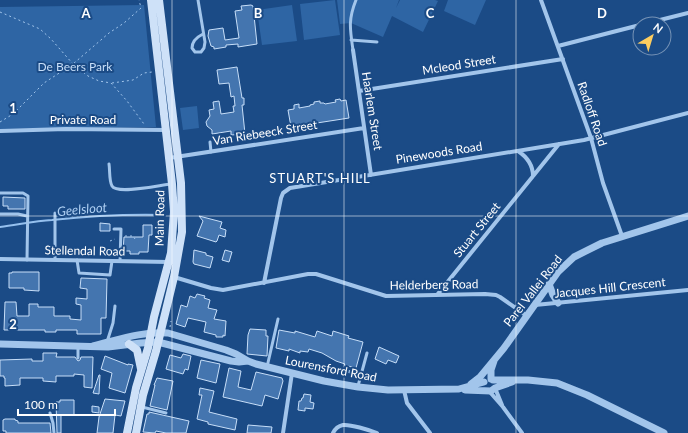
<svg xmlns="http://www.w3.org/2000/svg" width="688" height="433" font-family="Lato,sans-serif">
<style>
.green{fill:#2e65a4}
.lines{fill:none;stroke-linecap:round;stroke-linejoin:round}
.stream{stroke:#95c0ee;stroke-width:2}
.building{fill:#4475af;stroke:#c7def8}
.path{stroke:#a2c5eb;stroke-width:1;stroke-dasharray:2 3;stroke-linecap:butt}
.service{stroke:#a2c5eb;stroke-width:3}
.minor{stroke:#a2c5eb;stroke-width:4}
.tertiary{stroke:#a2c5eb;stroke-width:7}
.secondary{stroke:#cee1f8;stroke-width:8}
.grid{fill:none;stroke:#fff;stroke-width:1;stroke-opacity:0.55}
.labels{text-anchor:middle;stroke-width:4;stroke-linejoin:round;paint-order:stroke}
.street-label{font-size:12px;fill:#fff;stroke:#1b4b86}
.park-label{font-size:12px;fill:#c7def8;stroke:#1b4b86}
.neighbourhood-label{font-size:13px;letter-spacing:1px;fill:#fff;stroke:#1b4b86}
.water-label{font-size:13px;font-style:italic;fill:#aecff3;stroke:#1b4b86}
.grid-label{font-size:13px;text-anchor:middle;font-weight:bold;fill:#fff;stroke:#1b4b86;stroke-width:4;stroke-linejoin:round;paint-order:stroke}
</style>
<rect width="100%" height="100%" fill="#1b4b86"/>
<path class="green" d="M335 0 340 35 304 40 300 4Z
M337 0H399L396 8 400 0H435L438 1 423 32 392 16 383 37 351 23 340 24Z
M448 0H486L475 25 444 11Z
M144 5 156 127 0 129V7Z
M292 5 297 41 262 45 257 10Z
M197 106 199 128 183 130 180 108Z"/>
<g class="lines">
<path class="stream" d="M0 227C17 225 34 221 52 220 89 216 127 214 165 215"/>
</g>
<path class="building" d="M251 5 253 6 257 44 238 47V44L226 45V47L214 49V47L211 46 208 36 209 30 223 28 225 40 239 38 235 11 242 10 241 6Z
M237 67 242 98H244V105H242L245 134 231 135V131L212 134V130L207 126 206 122 210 116 209 110 214 109 213 102 219 101 221 114 234 112 233 106H235L234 96 231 97 229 83 219 84 217 70Z
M340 99 341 101 346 100 349 118 291 127 288 110 294 109V105L299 104V108L310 106V105L314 104V102L320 101V103H324L325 104 336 102 335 100Z
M3 197 25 198V209H8V206H3Z
M199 216 222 222 220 228 226 230 225 237 219 235 217 241 216 242 197 236 203 221Z
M100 223 110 224V231H100Z
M143 225H152V235H149L148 252H139V254H130V251H123L124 237H143Z
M194 250 206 253V255L213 257 210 268 194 264 193 262Z
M225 250 232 252 229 262 222 260Z
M12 272H39V291L24 290V288H9V273H12Z
M81 278 107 279 106 318H101V334H77V330H56V332H45V330H4L5 302H16L17 316H29V304H38V307H54V316H70V319L81 320V305L76 304V298L87 299V289L80 288Z
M197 294 205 296 204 298 210 300 208 308 217 310 214 319 226 321 225 336 223 335V337H216V335L204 332 206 322 188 318 185 327 176 324 181 305 187 307 190 296 195 298Z
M250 329 266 330V336H268L267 356 247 354 248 335Z
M279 330 295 333V331L315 337 317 331 332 336 333 331 349 336 348 338 363 342 356 368 344 365 345 364 336 361 322 353 309 349 308 352 300 351V353L289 349V351L276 348Z
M379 347 399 356 396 363 388 360 386 364 375 359Z
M43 353H57L56 357H75L78 361 80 360 81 357H93L92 388 84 387V375L74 374V376H56V382L43 381V378H20V385L5 386V378H4V376H0V360L32 359V361H43Z
M183 354 191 356 188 370 185 369 183 374 166 369 170 355 181 358Z
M105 356 128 365V364L133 365 125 393 109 388 112 373 101 369Z
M201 360 220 364 216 383 197 378Z
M229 368 241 371 238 387 251 390 256 372 282 378 283 381 278 399 265 395 262 406 223 397Z
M99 375H100L99 394 93 393Z
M157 378 173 381 167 410 150 406 155 385H154Z
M200 388 214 391 209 412 237 419 235 430 208 424V422L197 419 202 395H199Z
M304 394 311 395 310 402 314 403 313 409 305 408V411L298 410 299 401H301L302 398H303Z
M105 399 125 401 121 416 115 415 113 433H97L99 417Z
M60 400H74V415H61V433H57L56 402H60Z
M92 406 99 407V413L92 412Z
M149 412 189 421 186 433H166L156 431 155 433 143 432 147 414H149Z
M5 419H15V420L18 421V423H50L51 433H6V431H3V420Z
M248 425 272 427 271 433H247Z"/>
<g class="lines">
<path class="path" d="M0 12 40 29 51 39 73 64 88 76 99 81 111 83 127 101 144 124
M112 83 133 80 144 73 152 72
M0 122 13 114 44 83 73 64 109 33 124 23 141 8 139 0
M125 236H133L135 239
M110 241 115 239
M170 327 171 321"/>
<path class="service" d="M198 0 205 42 204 48 201 52H195L192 48C192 41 197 37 203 34
M351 40 377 42
M353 50C350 29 348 20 356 0
M210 142 211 152
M109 164C110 170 109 181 112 186 117 195 160 185 171 184
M0 193H23L28 196 27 260
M0 214H18L27 216
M114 229H121L120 261
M55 260V213
M77 260 79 273 110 275 112 261
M107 342 113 323 115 306
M78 358V347
M267 367 278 319
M347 371 361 375
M358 386 367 353
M142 407 166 413
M50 413 53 423 54 433"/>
<path class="minor" d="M541 0 591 138 603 183 622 236
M644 24 688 13
M558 46 640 25
M353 50 371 175
M359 91 563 59
M0 131 66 129 166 130
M518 151C527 157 533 165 533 176
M169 158 364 128
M0 259 169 262
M174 277 211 288 223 290 308 274H316L386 296 485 294 496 295 500 297 527 316
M264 283 281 198 283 193 290 188 584 140 688 113
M437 295 559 144
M535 305 688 290
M495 388 502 405
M404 390 407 403 430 433
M489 391 503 407 522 433
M283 433 292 373
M333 433C335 429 338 426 343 425 350 424 369 430 377 433"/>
<path class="tertiary" d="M549 284 553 295 558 303
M0 344 108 347 141 343 158 342 231 361 239 362 248 361
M93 346C118 340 142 331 168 333L226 350 236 354 248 361 256 364 324 381 358 387 388 390 459 389 484 382
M491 379V370L494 361
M493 380H528L557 383 587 395 664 433
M471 384 480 377 504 348 558 272 574 257 602 243 688 216
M465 390 491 391 495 388 512 382"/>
<path class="secondary" d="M129 344 137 350 141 369
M127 433 136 388 148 348 154 317 171 253 174 212 172 184 151 0
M136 433 143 395 156 351 174 277 182 232 181 183 159 0"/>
</g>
<path class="grid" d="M172 0V433M344 0V433M516 0V433M0 216H688"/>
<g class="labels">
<g class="street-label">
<text transform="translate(459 65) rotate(-9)" y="4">Mcleod Street</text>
<text transform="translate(372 111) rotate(81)" y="4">Haarlem Street</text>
<text transform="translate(592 114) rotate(71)" y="4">Radloff Road</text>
<text x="83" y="124">Private Road</text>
<text transform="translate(265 133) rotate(-9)" y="4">Van Riebeeck Street</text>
<text transform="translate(439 153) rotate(-9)" y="4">Pinewoods Road</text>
<text transform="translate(160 218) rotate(-89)" y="4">Main Road</text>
<text transform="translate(477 230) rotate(-51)" y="4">Stuart Street</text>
<text transform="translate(85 251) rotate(1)" y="4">Stellendal Road</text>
<text transform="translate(434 285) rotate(-1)" y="4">Helderberg Road</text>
<text transform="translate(610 288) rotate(-6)" y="4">Jacques Hill Crescent</text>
<text transform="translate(533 291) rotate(-52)" y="4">Parel Vallei Road</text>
<text transform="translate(331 369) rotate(11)" y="4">Lourensford Road</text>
</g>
<g class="park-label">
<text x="75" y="71">De Beers Park</text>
</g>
<g class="neighbourhood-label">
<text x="320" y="183">STUART'S HILL</text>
</g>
<g class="water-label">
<text transform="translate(82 209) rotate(-5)" y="5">Geelsloot</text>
</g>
</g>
<g class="grid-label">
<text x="86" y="18">A</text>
<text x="258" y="18">B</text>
<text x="430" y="18">C</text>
<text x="602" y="18">D</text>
<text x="13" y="113">1</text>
<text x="13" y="329">2</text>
</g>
<g transform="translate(652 36) rotate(38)"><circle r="19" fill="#1b4b86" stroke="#7693b6"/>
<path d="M0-3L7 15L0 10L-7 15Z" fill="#fdcd5f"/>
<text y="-6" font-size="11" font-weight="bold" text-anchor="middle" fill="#ffffff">N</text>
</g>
<path d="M18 409v6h97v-6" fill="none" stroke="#ffffff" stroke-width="2"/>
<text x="24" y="409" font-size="12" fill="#ffffff" stroke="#1b4b86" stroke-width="3" paint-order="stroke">100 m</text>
</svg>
